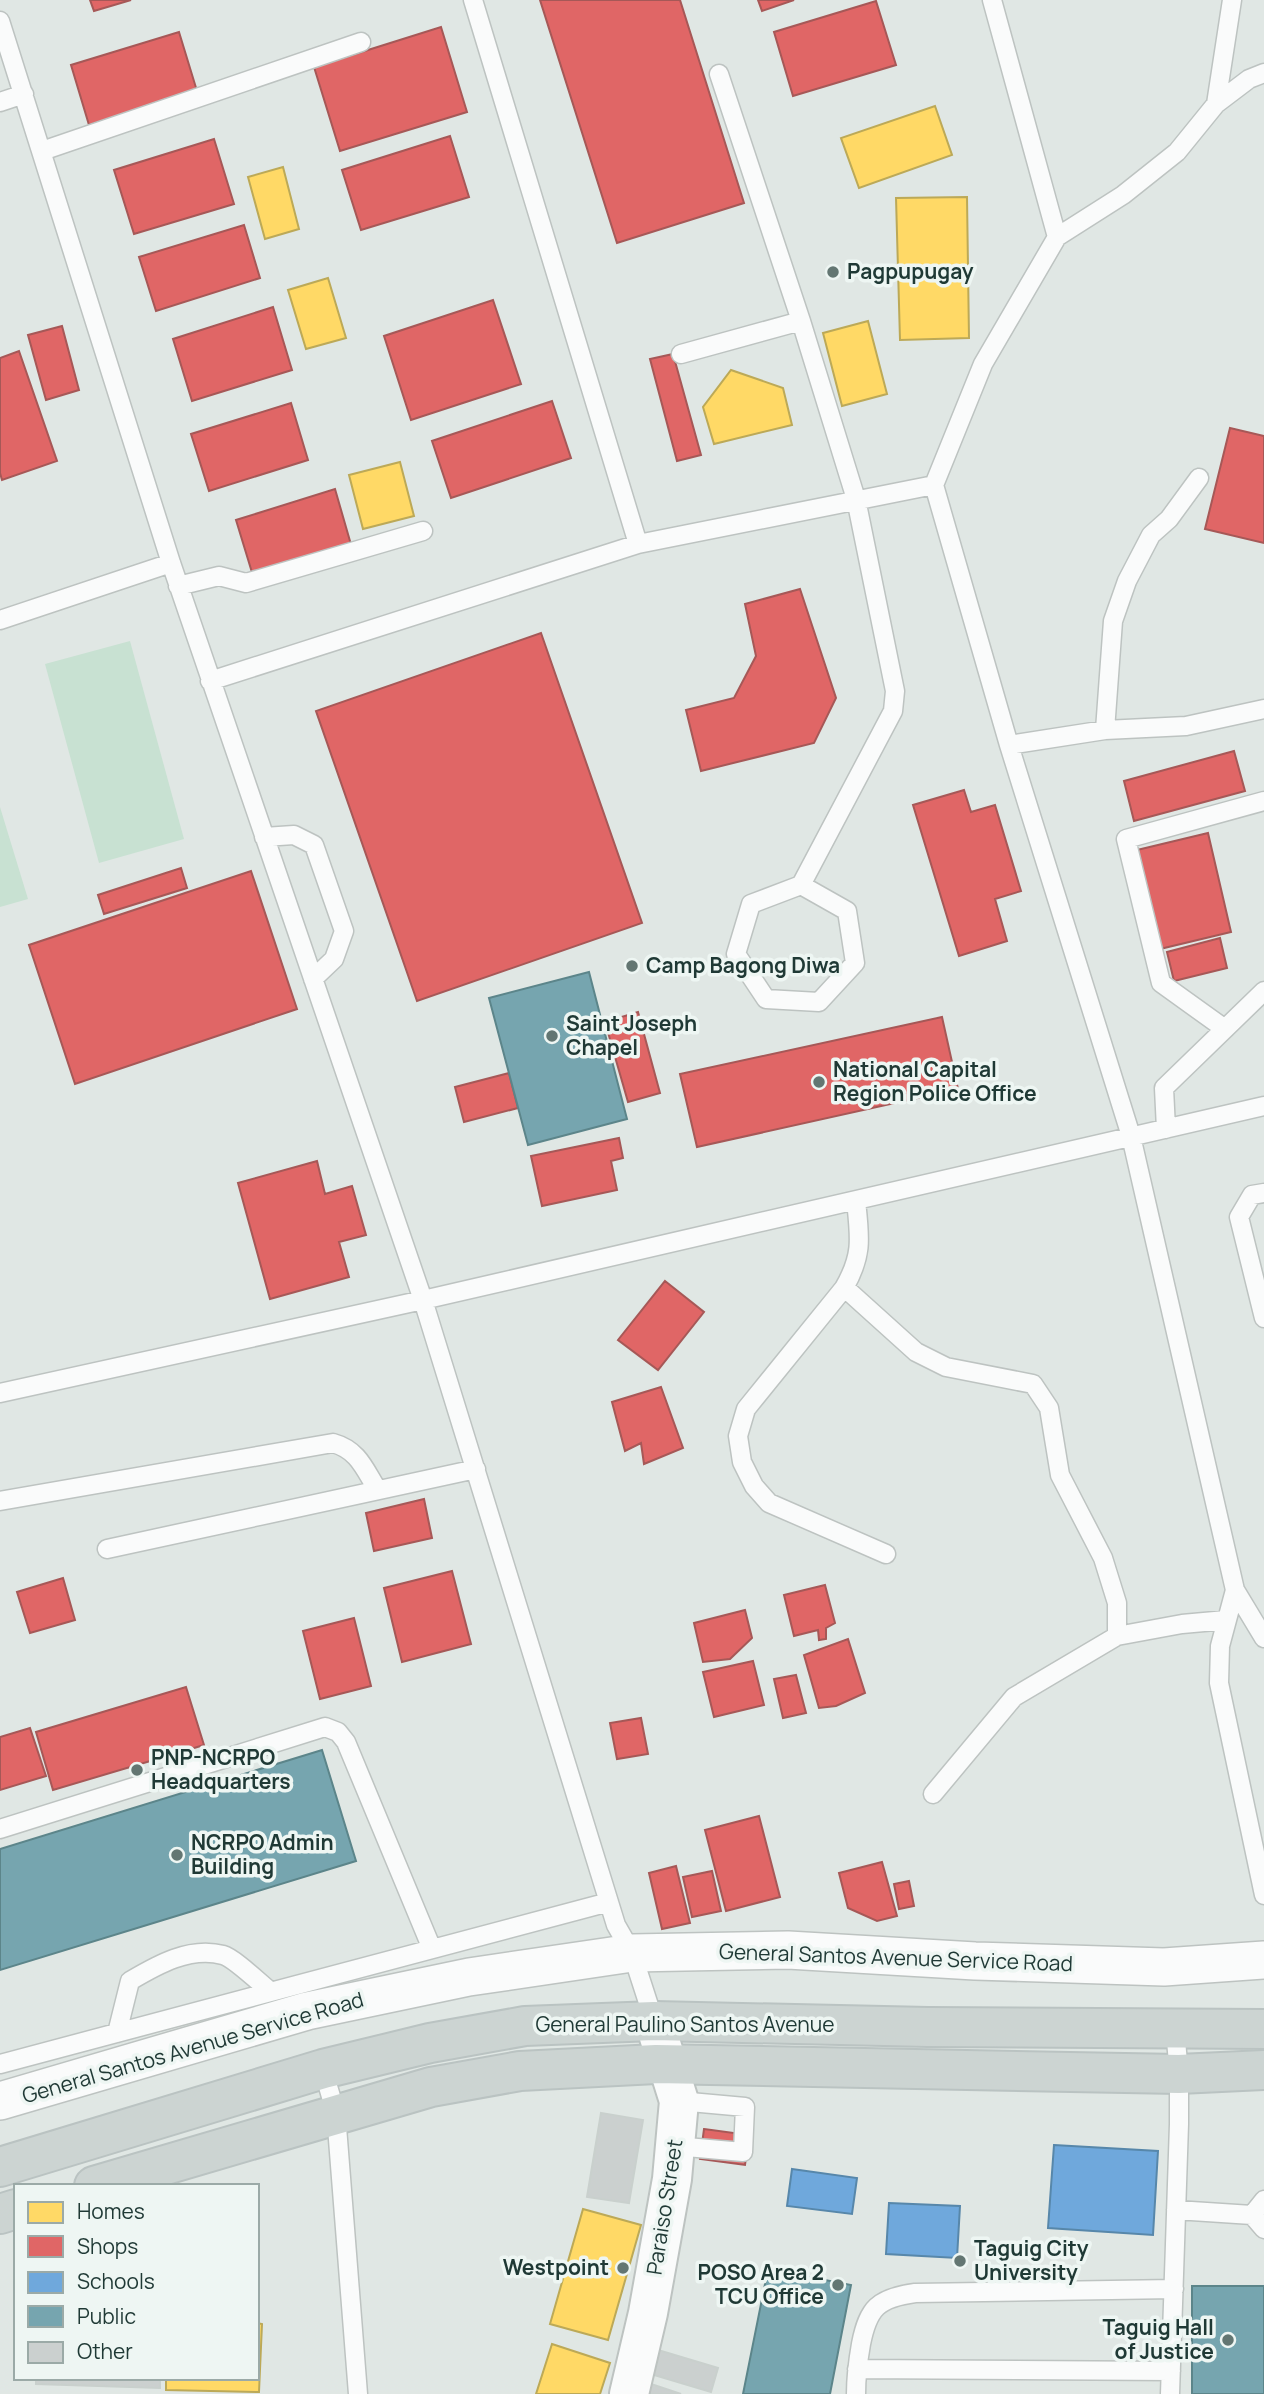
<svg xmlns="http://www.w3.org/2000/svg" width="1264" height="2394" font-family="Manrope,sans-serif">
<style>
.green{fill:#c8e1d2}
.homes{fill:#ffd966;stroke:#bca957;stroke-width:2}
.shops{fill:#e06666;stroke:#a65857;stroke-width:2}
.schools{fill:#6fa8dc;stroke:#5787aa;stroke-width:2}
.public{fill:#76a5af;stroke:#5c858a;stroke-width:2}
.building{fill:#cbd0cf;stroke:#c9d0cd;stroke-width:2}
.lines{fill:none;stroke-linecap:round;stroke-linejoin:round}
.service-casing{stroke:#bdc3c1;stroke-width:21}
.minor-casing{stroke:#bdc3c1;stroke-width:40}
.tertiary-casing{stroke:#bdc3c1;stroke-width:42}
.primary-casing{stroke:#bac3c2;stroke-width:42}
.service{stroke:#fafbfb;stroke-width:18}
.minor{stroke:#fafbfb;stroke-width:37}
.tertiary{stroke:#fafbfb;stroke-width:38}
.primary{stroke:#ccd4d2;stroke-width:38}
.poi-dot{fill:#637672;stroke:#eef6f3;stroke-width:2.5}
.labels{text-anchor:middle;stroke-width:7;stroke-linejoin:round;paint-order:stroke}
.poi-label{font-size:21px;font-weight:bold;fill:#1f3935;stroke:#eef6f3;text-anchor:start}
.street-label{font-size:21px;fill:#1f3935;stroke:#eef6f3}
</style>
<rect width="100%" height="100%" fill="#e0e7e4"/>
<path class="green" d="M130 641 184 839 99 863 45 664Z
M0 807 28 899 0 907Z"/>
<path class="homes" d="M935 106 952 155 859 188 841 138Z
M283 167 299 229 265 239 248 177Z
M967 197 969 338 900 340 896 198Z
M328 278 346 338 306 349 288 290Z
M868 321 887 394 842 406 823 333Z
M731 370 783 388 792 425 714 444 703 407Z
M400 462 414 516 363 529 349 475Z
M583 2209 641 2225 608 2340 550 2324Z
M257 2323 262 2324 259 2392 166 2390V2378H257Z
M552 2344 610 2363 600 2394H536Z"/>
<path class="shops" d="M90 0H131L94 11Z
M540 0H680L744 203 617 243Z
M758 0H794L762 11Z
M876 1 896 65 793 96 774 32Z
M441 27 467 112 340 151 314 67Z
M179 32 197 91 89 125 71 65Z
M450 136 469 197 361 230 342 170Z
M214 139 234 204 134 234 114 170Z
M244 225 260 278 156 311 139 257Z
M493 300 521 384 411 420 384 336Z
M273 307 292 370 192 401 173 339Z
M62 326 79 390 46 400 28 335Z
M19 351 57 461 2 480 0 473V358Z
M673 354 701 455 677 461 650 359Z
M552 401 571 458 451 498 432 441Z
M291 403 308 460 209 491 191 434Z
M1230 428 1264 436V543L1205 529Z
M335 489 352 548 254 579 236 520Z
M800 589 836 698 814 743 701 771 686 710 734 698 756 656 745 604Z
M541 633 642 923 417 1001 316 711Z
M1234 751 1245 791 1134 821 1124 781Z
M964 790 971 812 995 805 1021 891 995 899 1007 941 959 956 913 805Z
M1208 833 1231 932 1160 949 1137 850Z
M181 868 187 888 104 914 98 895Z
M251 871 297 1009 75 1084 29 945Z
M1220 938 1227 968 1174 981 1167 952Z
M638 1012 660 1093 628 1102 605 1022Z
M942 1017 958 1089 697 1147 680 1074Z
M509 1073 518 1108 464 1122 455 1087Z
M619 1138 623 1158 611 1161 617 1190 542 1206 531 1156Z
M317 1161 325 1194 352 1186 366 1235 339 1242 349 1277 270 1299 238 1183Z
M665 1281 704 1312 658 1370 618 1340Z
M661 1387 683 1448 644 1464 641 1443 625 1451 612 1402Z
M424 1499 432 1538 374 1551 366 1513Z
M452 1571 471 1644 402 1662 384 1588Z
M63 1578 75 1620 30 1633 17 1592Z
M825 1585 835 1623 826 1628V1639L819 1640 818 1630 794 1636 784 1595Z
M745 1610 752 1638 730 1659 703 1662 694 1623Z
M354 1618 371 1686 320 1699 303 1631Z
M848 1639 865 1693 836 1706 819 1708 804 1655Z
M753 1661 764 1705 714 1717 703 1672Z
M796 1675 806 1713 783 1718 774 1679Z
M186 1687 204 1745 53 1790 36 1732Z
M641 1718 648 1754 617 1759 610 1723Z
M30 1728 46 1776 0 1790V1737Z
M759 1816 780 1897 726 1911 705 1830Z
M882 1862 897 1916 877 1921 848 1908 839 1873Z
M676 1866 690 1923 662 1929 649 1873Z
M712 1871 721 1911 692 1917 683 1877Z
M909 1881 914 1906 899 1909 894 1884Z
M704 2129 749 2135 745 2165 700 2159Z"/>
<path class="schools" d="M1054 2145 1158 2151 1153 2235 1048 2228Z
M792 2169 857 2178 852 2214 787 2206Z
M889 2203 960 2206 957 2258 886 2254Z"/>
<path class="public" d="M589 972 627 1119 528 1145 489 998Z
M322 1750 356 1861 0 1970V1849Z
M768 2269 851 2285 830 2394H743Z
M1192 2286H1264V2394H1192Z"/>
<path class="building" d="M601 2113 643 2120 629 2203 587 2197Z
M658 2350 718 2368 711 2392 651 2374Z
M36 2378H160V2388L36 2384Z
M651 2384 681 2394H648Z"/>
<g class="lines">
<g class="service-casing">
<path id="service" d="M473 0 638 544
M992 0 1057 237
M0 21 171 563 423 1300 616 1925 632 1953 654 2021
M1264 73 1249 79 1216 104 1177 152 1123 195 1057 237 983 364 934 485 1009 745 1131 1136 1235 1590 1264 1638
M719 74 801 321 856 499 895 691 893 711 801 885 751 904 736 954 766 999 819 1002 855 963 847 911 801 885
M0 102 24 94
M1216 104 1232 0
M42 151 361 42
M681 354 801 321
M178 586 219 576 246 583 423 531
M0 620 171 563
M210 681 638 544 934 485
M1105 730 1113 621 1127 581 1151 535 1169 519 1199 478
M1009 745 1105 730 1186 726 1264 709
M264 837 294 835 314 845 344 931 334 959 313 979
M1225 1029 1161 983 1126 839 1264 801
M1166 1129 1164 1088 1264 991
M1264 1193 1252 1195 1239 1217 1264 1318
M856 1201C860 1238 863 1255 844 1288L746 1409 738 1436 742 1462 754 1486 769 1503 886 1554
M845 1288 916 1352 946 1367 1033 1384 1049 1408 1060 1475 1103 1558 1117 1603V1636L1014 1697 933 1794
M0 1393 423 1300 1264 1106
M0 1501 333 1443C358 1450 364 1468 377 1489
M107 1549 476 1469
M1235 1590 1220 1646 1219 1683 1264 1895
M1117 1636 1182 1624 1226 1620
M0 1829 325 1727 338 1732 346 1742 432 1949
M117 2033 130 1981C157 1965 190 1946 223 1955 234 1958 261 1984 271 1992
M0 2064 609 1902
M323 2069 336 2114 358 2394
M675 2146 743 2152 745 2107 679 2101
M1176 2210 1252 2215 1264 2229
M1252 2215 1264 2200
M857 2369 1171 2371
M856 2394C856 2377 858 2361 861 2344 868 2308 878 2298 915 2293L1174 2289
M1170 2394 1179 2124V2074L1175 2029"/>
</g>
<g class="minor-casing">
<path id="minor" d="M0 2101 307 2011 469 1977 632 1953 788 1950 975 1961 1164 1967 1264 1960"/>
</g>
<g class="tertiary-casing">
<path id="tertiary" d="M629 2394 648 2313 672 2179 679 2101 654 2021"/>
</g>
<g class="primary-casing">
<path id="primary" d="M0 2167 323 2069 430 2043 525 2026 654 2021 928 2027 1264 2029
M94 2186 431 2087 520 2071 656 2064 1179 2074 1264 2070
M0 2214 16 2209"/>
</g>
<use href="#service" class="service"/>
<use href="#minor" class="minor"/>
<use href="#tertiary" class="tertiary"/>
<use href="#primary" class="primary"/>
</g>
<g class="poi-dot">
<circle cx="833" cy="272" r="7"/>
<circle cx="632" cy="966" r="7"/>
<circle cx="552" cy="1036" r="7"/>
<circle cx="819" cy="1082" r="7"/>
<circle cx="137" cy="1770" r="7"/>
<circle cx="177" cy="1855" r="7"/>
<circle cx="960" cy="2261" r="7"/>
<circle cx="623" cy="2268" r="7"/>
<circle cx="838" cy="2285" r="7"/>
<circle cx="1228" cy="2340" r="7"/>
</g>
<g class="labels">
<g class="poi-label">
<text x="847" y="279">Pagpupugay</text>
<text x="646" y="973">Camp Bagong Diwa</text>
<text x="566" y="1031">Saint Joseph<tspan x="566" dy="24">Chapel</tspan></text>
<text x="833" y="1077">National Capital<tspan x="833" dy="24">Region Police Office</tspan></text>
<text x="151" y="1765">PNP-NCRPO<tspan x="151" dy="24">Headquarters</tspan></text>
<text x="191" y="1850">NCRPO Admin<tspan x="191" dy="24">Building</tspan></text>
<text x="974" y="2256">Taguig City<tspan x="974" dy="24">University</tspan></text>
<text x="609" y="2275" text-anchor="end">Westpoint</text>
<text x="824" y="2280" text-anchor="end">POSO Area 2<tspan x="824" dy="24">TCU Office</tspan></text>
<text x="1214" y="2335" text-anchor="end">Taguig Hall<tspan x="1214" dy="24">of Justice</tspan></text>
</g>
<g class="street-label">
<text transform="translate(896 1958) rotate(2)" y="7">General Santos Avenue Service Road</text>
<text x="685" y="2032">General Paulino Santos Avenue</text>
<text transform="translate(193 2048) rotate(-16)" y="7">General Santos Avenue Service Road</text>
<text transform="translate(665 2207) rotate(-81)" y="7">Paraiso Street</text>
</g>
</g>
<rect x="14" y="2184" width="245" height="196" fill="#eef6f3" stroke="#9baaa7" stroke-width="2"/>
<rect x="28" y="2202" width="35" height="21" fill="#ffd966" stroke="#9baaa7" stroke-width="2"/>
<text x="77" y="2219" font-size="21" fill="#1f3935">Homes</text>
<rect x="28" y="2236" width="35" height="21" fill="#e06666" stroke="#9baaa7" stroke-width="2"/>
<text x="77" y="2254" font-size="21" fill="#1f3935">Shops</text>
<rect x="28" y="2272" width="35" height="21" fill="#6fa8dc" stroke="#9baaa7" stroke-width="2"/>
<text x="77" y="2289" font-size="21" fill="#1f3935">Schools</text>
<rect x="28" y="2306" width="35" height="21" fill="#76a5af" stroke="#9baaa7" stroke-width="2"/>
<text x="77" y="2324" font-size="21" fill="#1f3935">Public</text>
<rect x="28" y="2342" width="35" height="21" fill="#cbd0cf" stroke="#9baaa7" stroke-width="2"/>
<text x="77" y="2359" font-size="21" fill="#1f3935">Other</text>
</svg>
